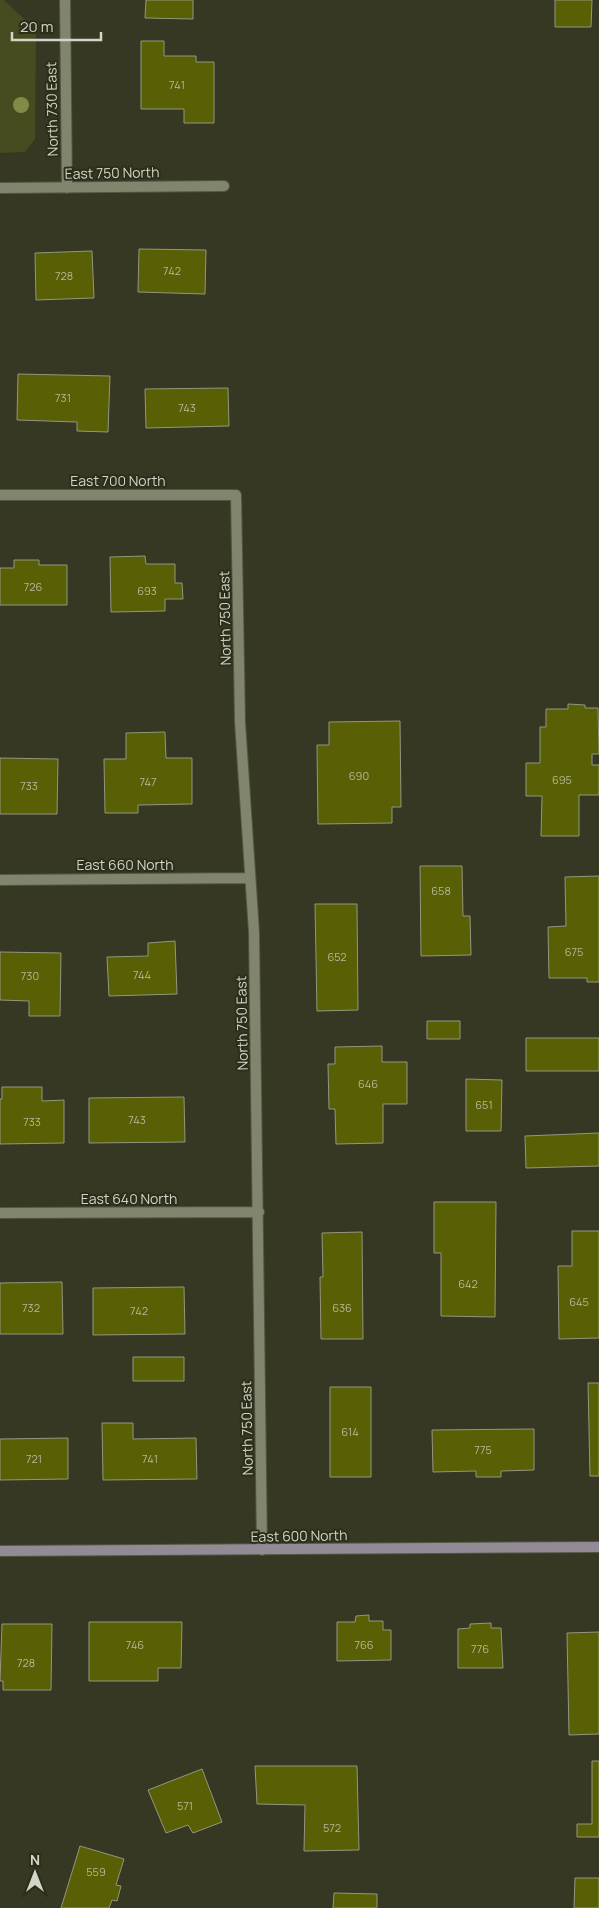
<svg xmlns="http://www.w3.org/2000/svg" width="599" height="1908" font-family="Manrope,sans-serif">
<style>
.green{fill:#464b20}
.building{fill:#585f04;stroke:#93977f}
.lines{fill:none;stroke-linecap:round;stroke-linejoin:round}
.street-casing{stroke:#545645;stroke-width:12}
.secondary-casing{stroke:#545645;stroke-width:12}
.street{stroke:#81856e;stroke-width:10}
.secondary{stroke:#928b96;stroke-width:10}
.tree{fill:#838a46}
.labels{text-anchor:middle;stroke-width:4;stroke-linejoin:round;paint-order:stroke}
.number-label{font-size:11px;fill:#b4b898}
.street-label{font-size:14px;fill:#d3d5c9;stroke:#2c2e1a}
</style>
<rect width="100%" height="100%" fill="#363824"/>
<path class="green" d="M0 0H4C15 12 28 19 36 35L35 139 25 152 0 153Z"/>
<path class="building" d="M146 0H193V19L145 18Z
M555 0H592L591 27H555Z
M141 41H164V56H196V62H214V123H184V109H141Z
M139 249 206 250 205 294 138 292Z
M92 251 94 298 36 300 35 253Z
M18 374 110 376 108 432 77 431V422L17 420Z
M228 388 229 426 146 428 145 389Z
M145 556 146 564H175V583H182L183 599H165V611L111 612 110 557Z
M14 560H39V565H67V605H0V568H14Z
M568 704 585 705V708H598L599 754H592V765H599V795H579V836H541L542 796H526V763H540V727H546V709H568Z
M400 721 401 807H392V823L318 824 317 745H329V722Z
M165 732 166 758H192V804L138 805V813H105L104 759H126V733Z
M0 758 58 759 57 814H0Z
M420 866H462L463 916H470L471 955 421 956Z
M599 876V982H587V978H549L548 927 566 926 565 877Z
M315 904H357L358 1010 317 1011Z
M175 941 177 994 109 996 107 957 148 956V943Z
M0 952 61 953 60 1016H29V1001L0 1000Z
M427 1021H460V1039H427Z
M526 1038H599V1071H526Z
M382 1046V1062H407V1104H383V1143L336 1144 335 1109H329L328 1064H335V1047Z
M466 1079 502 1080 501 1131H466Z
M2 1087H42V1101L64 1100V1143L0 1144V1099H2Z
M184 1097 185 1142 89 1143V1098Z
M599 1133V1166L526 1168 525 1136Z
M434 1202H496L495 1317 441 1316V1253H434Z
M572 1231H599V1338L559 1339 558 1266H572Z
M362 1232 363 1339H321L320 1277H323L322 1233Z
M62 1282 63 1334H0V1283Z
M184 1287 185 1334 93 1335V1288Z
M133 1357H184V1381H133Z
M588 1383H599V1476H590Z
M330 1387H371V1477H330Z
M102 1423H133V1439L196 1438 197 1479 103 1480Z
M534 1429V1470L501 1471V1477H476V1471L433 1472 432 1430Z
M68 1438V1479L0 1480V1439Z
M369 1615V1621H383V1630H391V1660L337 1661V1622H355L356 1616Z
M89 1622H182L181 1668H158V1681H89Z
M491 1623V1628H501L503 1668H458V1629L470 1628V1624Z
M2 1624H52L51 1690H3V1681H0Z
M599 1632V1734L569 1735 567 1633Z
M592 1761H599V1837H577V1824H592Z
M255 1766H357L359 1850 304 1851 305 1805 257 1804Z
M202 1769 222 1822 193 1833 188 1825 166 1833 148 1790Z
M80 1846 124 1859 116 1885 121 1886 117 1901 112 1900 109 1908H61Z
M575 1878H599V1908H574Z
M334 1893 377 1894V1908H333Z"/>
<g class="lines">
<g class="street-casing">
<path id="street" d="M65 0 67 188
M0 188 224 186
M0 495H236L240 722 254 932 262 1550
M0 880 250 878
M0 1213 259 1212"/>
</g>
<g class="secondary-casing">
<path id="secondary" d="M0 1551 599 1547"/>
</g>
<use href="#street" class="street"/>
<use href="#secondary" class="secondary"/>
</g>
<circle class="tree" cx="21" cy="105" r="8"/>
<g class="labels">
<g class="number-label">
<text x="177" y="89">741</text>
<text x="172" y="275">742</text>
<text x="64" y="280">728</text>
<text x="63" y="402">731</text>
<text x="187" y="412">743</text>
<text x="33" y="591">726</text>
<text x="147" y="595">693</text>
<text x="359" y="780">690</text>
<text x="562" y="784">695</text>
<text x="148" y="786">747</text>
<text x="29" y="790">733</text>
<text x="441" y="895">658</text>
<text x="574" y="956">675</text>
<text x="337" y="961">652</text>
<text x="142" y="979">744</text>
<text x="30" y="980">730</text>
<text x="368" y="1088">646</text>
<text x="484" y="1109">651</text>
<text x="137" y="1124">743</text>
<text x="32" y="1126">733</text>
<text x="468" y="1288">642</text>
<text x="579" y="1306">645</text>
<text x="31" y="1312">732</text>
<text x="342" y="1312">636</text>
<text x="139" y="1315">742</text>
<text x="350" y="1436">614</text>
<text x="483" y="1454">775</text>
<text x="34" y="1463">721</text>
<text x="150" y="1463">741</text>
<text x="135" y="1649">746</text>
<text x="364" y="1649">766</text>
<text x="480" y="1653">776</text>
<text x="26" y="1667">728</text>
<text x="185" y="1810">571</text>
<text x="332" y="1832">572</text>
<text x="96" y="1876">559</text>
</g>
<g class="street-label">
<text transform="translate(52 109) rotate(-91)" y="5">North 730 East</text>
<text transform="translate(112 173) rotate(-1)" y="5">East 750 North</text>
<text x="118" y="486">East 700 North</text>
<text transform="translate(225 618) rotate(-91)" y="5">North 750 East</text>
<text x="125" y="870">East 660 North</text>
<text transform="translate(242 1023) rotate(-91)" y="5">North 750 East</text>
<text x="129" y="1204">East 640 North</text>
<text transform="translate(247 1428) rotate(-91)" y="5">North 750 East</text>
<text transform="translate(299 1536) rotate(-1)" y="5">East 600 North</text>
</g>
</g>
<g transform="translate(35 1873)" stroke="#2c2e1a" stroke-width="4" paint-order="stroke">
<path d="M0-4L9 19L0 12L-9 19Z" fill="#d3d5c9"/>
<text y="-8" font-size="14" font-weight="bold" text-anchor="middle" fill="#d3d5c9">N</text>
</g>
<path d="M12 32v8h89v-8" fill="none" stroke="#d3d5c9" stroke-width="2.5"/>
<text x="20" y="32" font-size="15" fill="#d3d5c9" stroke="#2c2e1a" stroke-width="4" paint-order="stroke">20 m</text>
</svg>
